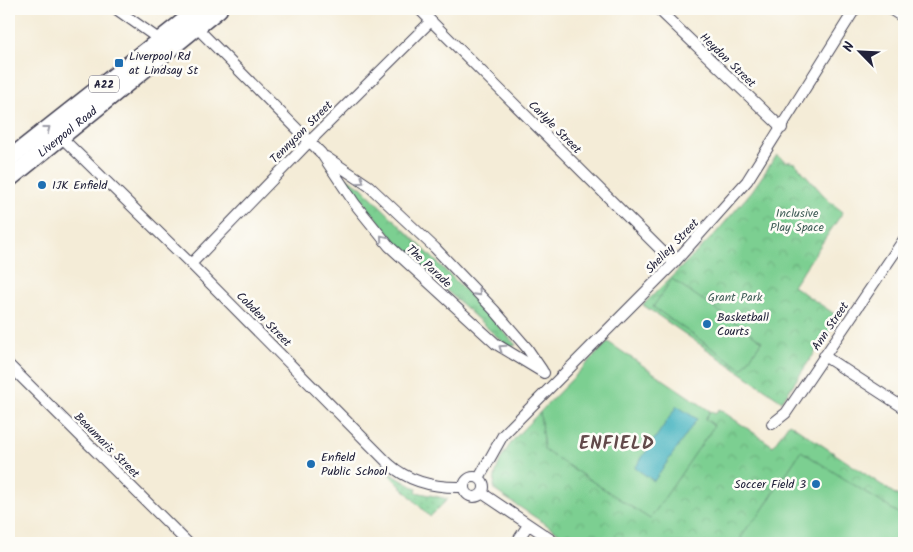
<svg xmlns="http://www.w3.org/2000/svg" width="913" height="552" font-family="Kalam,sans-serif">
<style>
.grass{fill:url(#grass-dots);stroke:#4f7866}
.park{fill:url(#park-crowns);stroke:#4f7866}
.garden{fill:#7ccf91;stroke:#4f7866}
.water{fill:#43b2bf;stroke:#326a7d}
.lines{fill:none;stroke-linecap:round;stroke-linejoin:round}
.minor-casing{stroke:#424052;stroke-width:12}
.trunk-casing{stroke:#424052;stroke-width:19}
.minor{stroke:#fff;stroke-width:10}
.trunk{stroke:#fff;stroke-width:16}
.oneway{stroke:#9c9ca7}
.poi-dot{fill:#1f6fb2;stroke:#fdfcf7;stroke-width:2}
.labels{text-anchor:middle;stroke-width:5;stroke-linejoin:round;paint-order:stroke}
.shield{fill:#fdfcf7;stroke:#646373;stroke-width:1}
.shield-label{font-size:11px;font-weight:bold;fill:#22223b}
.poi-label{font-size:12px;fill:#22223b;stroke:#fdfcf7;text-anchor:start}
.street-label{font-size:12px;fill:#22223b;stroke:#fdfcf7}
.park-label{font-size:12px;fill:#425f59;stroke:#fdfcf7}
.district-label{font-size:18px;font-weight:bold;letter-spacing:1px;fill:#624a4a;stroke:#fdfcf7}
</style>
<defs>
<pattern id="grass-dots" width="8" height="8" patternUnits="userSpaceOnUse" patternTransform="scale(1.25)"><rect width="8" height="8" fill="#7ccf91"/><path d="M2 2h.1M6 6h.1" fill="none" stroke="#6bb17e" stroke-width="1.8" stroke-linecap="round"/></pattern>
<pattern id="park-crowns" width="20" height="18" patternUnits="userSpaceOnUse" patternTransform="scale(1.25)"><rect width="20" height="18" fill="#7ccf91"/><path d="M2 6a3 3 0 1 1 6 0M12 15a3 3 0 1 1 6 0" fill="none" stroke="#6bb17e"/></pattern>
</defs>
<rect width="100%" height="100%" fill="#fdfcf7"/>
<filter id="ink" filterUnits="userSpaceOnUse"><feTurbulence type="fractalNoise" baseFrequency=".02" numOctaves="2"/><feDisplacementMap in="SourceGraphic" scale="10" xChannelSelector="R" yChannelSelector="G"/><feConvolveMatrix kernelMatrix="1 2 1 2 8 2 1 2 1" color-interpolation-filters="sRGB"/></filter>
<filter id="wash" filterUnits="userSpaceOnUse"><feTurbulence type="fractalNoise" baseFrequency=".0096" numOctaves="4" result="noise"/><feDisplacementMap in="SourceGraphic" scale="20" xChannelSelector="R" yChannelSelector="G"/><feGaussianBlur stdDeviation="1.12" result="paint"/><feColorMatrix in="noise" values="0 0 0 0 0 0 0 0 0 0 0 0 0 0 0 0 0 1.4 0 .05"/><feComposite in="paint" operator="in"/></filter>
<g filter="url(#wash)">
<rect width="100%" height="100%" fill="#f4ecd7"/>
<path class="grass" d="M386 471 417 489 416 492 448 499 430 517Z"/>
<path class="park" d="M777 155 785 161 795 163 829 201 843 212 793 286 839 317 782 401 643 305 715 234 752 191Z
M340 174 361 187 459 284 516 345 508 347 403 250Z
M719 409 773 446 789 423 904 500V543H574L494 490C493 457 518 434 540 412L544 450 714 425 705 419 710 411 715 414Z"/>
<path class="garden" d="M672 279 762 341 742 369 653 307Z
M608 342 710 411 705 419 714 426 650 519 544 450 540 412Z
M801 451 904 517V543H738L749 525 759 515Z"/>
<path class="water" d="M677 406 697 419 654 481 635 468Z"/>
</g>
<g filter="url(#ink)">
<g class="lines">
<g class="minor-casing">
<path id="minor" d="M116 9 160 40
M419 9 674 263
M658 9 782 128
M890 9 904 18
M197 28 321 153 355 204 389 246 496 344 544 373
M61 137 191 264 389 464C409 482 437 488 464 487
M326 157 369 186 435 248 495 311 527 348 542 370
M191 264 304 147 431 21
M824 356 904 408
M9 365 188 543
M772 424 786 413 904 239
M464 487a10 10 0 1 1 20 0a10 10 0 1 1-20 0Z
M479 478 503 435 674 263 747 181 855 9
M482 493 556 543
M516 543 528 525"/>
</g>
<g class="trunk-casing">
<g id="trunk">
<path d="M9 159 199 9"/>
<path id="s1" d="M9 179 219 9"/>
</g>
</g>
<use href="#minor" class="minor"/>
<use href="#trunk" class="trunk"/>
</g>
<defs><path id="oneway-chevron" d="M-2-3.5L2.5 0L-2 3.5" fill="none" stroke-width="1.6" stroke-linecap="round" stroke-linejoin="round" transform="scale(1.25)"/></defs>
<g class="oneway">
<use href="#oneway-chevron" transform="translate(47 129) rotate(-38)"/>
<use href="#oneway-chevron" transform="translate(361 181) rotate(34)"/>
<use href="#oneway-chevron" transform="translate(383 238) rotate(-130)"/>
<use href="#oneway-chevron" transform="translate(478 293) rotate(47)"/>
<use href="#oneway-chevron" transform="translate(502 348) rotate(-146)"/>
</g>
</g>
<g class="poi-dot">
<rect x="114" y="58" width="10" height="10" rx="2.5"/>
<circle cx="42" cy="185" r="5"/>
<circle cx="707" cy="324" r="5"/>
<circle cx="311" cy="464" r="5"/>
<circle cx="816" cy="484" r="5"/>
</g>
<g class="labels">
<rect class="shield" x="89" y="75.5" width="30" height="17" rx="4"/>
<g class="shield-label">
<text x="104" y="88">A22</text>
</g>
<g class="poi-label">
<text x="129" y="60">Liverpool Rd<tspan x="129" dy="14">at Lindsay St</tspan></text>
<text x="52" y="189">IJK Enfield</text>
<text x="717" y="321">Basketball<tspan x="717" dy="14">Courts</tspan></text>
<text x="321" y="461">Enfield<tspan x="321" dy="14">Public School</tspan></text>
<text x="806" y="488" text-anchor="end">Soccer Field 3</text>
</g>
<g class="street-label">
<text transform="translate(728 60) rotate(44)" y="4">Heydon Street</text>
<text transform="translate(555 127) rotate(45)" y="4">Carlyle Street</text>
<text dy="4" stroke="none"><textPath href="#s1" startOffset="75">Liverpool Road</textPath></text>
<text transform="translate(301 132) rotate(-45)" y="4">Tennyson Street</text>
<text transform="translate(672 246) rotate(-46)" y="4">Shelley Street</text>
<text transform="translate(429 266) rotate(43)" y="4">The Parade</text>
<text transform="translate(264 319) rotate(45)" y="4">Cobden Street</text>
<text transform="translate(830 326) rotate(-56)" y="4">Ann Street</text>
<text transform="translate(107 445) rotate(45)" y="4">Beaumaris Street</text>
</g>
<g class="park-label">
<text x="797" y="217">Inclusive<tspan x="797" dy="14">Play Space</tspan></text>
<text x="735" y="301">Grant Park</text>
</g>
<g class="district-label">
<text x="617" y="449">ENFIELD</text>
</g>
</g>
<rect width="913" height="552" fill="none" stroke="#fdfcf7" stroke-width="30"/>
<g transform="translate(860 52) rotate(294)" stroke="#fdfcf7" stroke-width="4" paint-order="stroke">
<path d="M0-4L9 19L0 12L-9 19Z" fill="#22223b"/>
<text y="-8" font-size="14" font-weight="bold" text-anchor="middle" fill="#22223b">N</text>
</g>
</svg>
